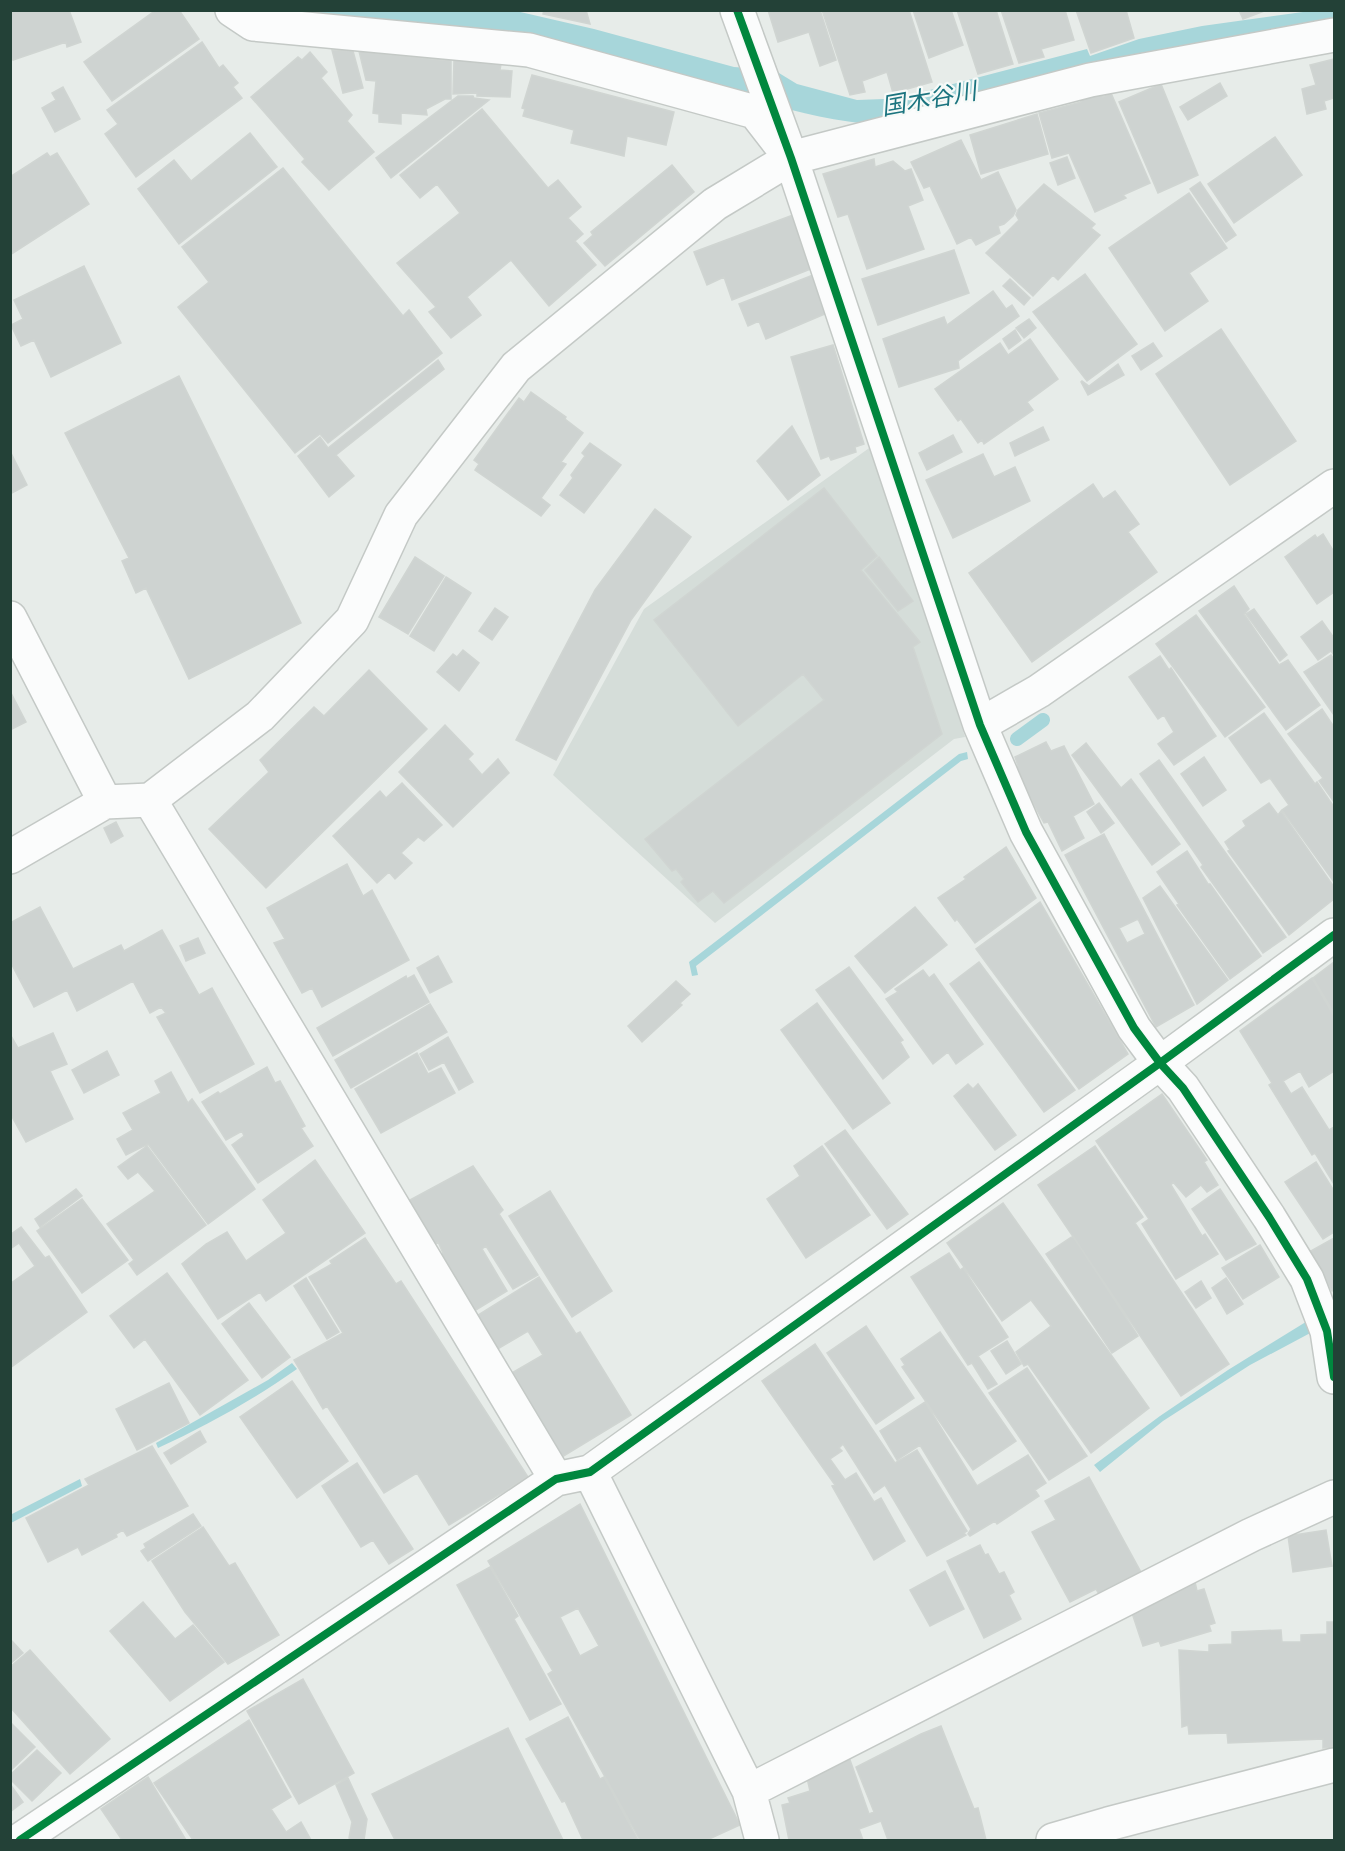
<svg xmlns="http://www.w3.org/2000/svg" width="1345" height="1851" font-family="'Space Grotesk','Noto Sans JP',sans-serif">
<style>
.built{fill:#d5ddd9}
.water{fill:#a7d6da}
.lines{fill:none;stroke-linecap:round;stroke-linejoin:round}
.stream{stroke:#a7d6da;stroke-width:14}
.building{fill:#ced3d1;stroke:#d0d5d2;stroke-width:1.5;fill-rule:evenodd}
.minor-casing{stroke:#c4c9c6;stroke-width:36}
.minor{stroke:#fbfcfc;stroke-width:33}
.cycleway-casing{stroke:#f6faf8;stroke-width:11}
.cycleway{stroke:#00873e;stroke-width:8}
.labels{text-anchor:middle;stroke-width:4.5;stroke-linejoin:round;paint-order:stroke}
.water-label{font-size:24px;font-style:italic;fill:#1b747f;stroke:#f6faf8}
</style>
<rect width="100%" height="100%" fill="#e7ece9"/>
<path class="built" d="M872 446 965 737 954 739 715 923 553 775 644 609Z"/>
<path class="water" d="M249 11H516L594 29 734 67 774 70 797 84 857 100 884 99 930 90 1087 49 1090 56 1139 39 1202 26 1310 11H1334V30L878 125C828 121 781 108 733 94Z
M967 752 968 759 961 761 696 966 698 975 692 976 689 962 959 754Z
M1309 1320 1314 1331 1250 1365 1163 1421 1100 1472 1094 1465 1160 1416 1228 1370Z
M292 1363 297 1369C253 1400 206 1426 158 1448L156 1443 268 1380Z
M80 1479 82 1486 11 1523V1515L12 1514Z"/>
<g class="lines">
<path class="stream" d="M1017 739 1043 720"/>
</g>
<path class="building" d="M10 10H69L81 42 67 47 66 42 13 60 10 54Z
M156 10H179L199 39 112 101 84 62Z
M544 10H586L590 24 543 14Z
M768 10H820L836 60 820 66 809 32 778 42Z
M822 10H909L932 82 893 93 887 72 862 81 865 92 850 95Z
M913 10H951L963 45 929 58Z
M957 10H996L1013 64 978 74Z
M1001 10H1065L1074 40 1041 49 1044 57 1019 63Z
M1076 10H1126L1134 38 1091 53Z
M1239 10H1267L1243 19Z
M202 42 219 68 223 65 238 83 233 87 242 98 136 177 105 134 118 124 107 110Z
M332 50 353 51 363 88 343 93Z
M359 51 451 61V99H445L426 109 427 115 401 113V124L379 122V114L373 113 376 81 366 80Z
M310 52 327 72 321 78 352 115 347 121 374 152 329 190 302 162 305 159 251 97 298 57 302 60Z
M1334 59V98L1324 101 1326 109 1307 114 1302 89 1316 85 1310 65Z
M454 60H481L482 63 501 64 500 70 512 71 510 97 477 96V93L453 94Z
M532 75 674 112 666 145 627 136 624 156 571 143 574 130 523 116 525 109 522 108Z
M1220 83 1227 96 1188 120 1180 107Z
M1161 84 1198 175 1158 193 1119 102Z
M63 87 80 119 55 132 42 108 56 100 52 93Z
M1098 89 1103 97 1111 93 1150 183 1123 195 1126 198 1095 212 1069 153 1052 158 1039 113 1081 102 1080 96Z
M458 96H473L474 98 489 100 391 178 376 158Z
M482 109 548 188 558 180 581 207 568 218 583 234 575 241 596 265 549 306 511 260 467 297 481 315 451 338 429 312 436 307 397 263 460 213 437 184 420 198 400 175Z
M1037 114 1048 154 981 174 970 135Z
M250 133 277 167 179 244 138 189 174 160 191 181Z
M1275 137 1302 175 1234 223 1208 184Z
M961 140 981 180 998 172 1016 210 1013 216 1004 224 998 226 1000 233 976 245 971 237 957 244 930 186 924 188 911 162Z
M47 153 50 157 57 153 89 204 10 255V177Z
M1067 157 1075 178 1058 185 1050 163Z
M874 159 875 167 893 161 905 171 911 169 923 200 908 206 924 249 867 269 848 214 838 217 823 174Z
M672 165 694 192 605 266 584 243 593 235 591 232Z
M283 168 403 316 409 310 442 353 328 443 320 434 295 453 178 307 209 282 182 247Z
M1200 182 1236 235 1226 242 1190 189Z
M1044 184 1095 224 1091 228 1100 235 1058 280 1053 275 1033 296 986 253 1019 220 1016 215 1018 210Z
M1189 193 1227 248 1189 273 1208 301 1165 331 1109 248Z
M793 215 813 268 732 300 724 277 707 285 694 252Z
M954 250 969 293 878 325 862 279Z
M84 266 121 343 51 377 34 340 21 346 11 325 23 319 14 300Z
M1085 274 1137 344 1087 381 1033 312Z
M813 275 827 313 766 339 759 321 748 326 739 304Z
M1010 279 1030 298 1024 305 1003 286Z
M993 291 1006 309 1012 305 1019 316 958 361 959 368 899 387 883 339 944 317 947 325Z
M1029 319 1036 328 1024 338 1016 328Z
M1221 329 1296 441 1230 485 1156 374Z
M1015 330 1021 340 1009 349 1003 339Z
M1030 339 1058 379 1027 402 1033 410 984 444 982 440 978 443 961 419 958 421 935 389 1000 343 1008 355Z
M1153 343 1162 356 1141 370 1132 356Z
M833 345 864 444 855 447 856 452 831 460 829 456 821 459 791 357Z
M438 360 444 369 336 455 354 476 329 497 298 456 320 437 328 448Z
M1118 364 1124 375 1088 395 1081 382 1082 381 1089 386Z
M179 376 301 623 189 679 146 588 136 593 122 561 129 558 65 433Z
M531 392 566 417 565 419 583 433 561 462 566 464 541 498 550 505 541 516 475 470 479 464 474 460 519 398 524 402Z
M792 426 820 475 788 500 757 461Z
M1043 427 1049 440 1015 456 1010 443Z
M953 435 962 452 927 470 919 453Z
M590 443 621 465 584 513 560 495 573 478 571 475 585 456 582 453Z
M10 451 27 485 10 494Z
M983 454 994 477 1015 467 1030 501 953 538 926 480Z
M1093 484 1103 499 1115 491 1139 524 1128 532 1157 572 1032 662 969 573Z
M824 488 877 556 861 570 920 642 913 647 942 734 724 903 713 891 698 902 681 882 684 879 676 869 672 871 645 839 824 700 803 674 738 726 654 620Z
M655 509 691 537 631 620 556 760 516 740 595 590Z
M1323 534 1334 552V592L1317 604 1285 557 1315 535 1317 538Z
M415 557 444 576 408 634 379 617Z
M879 557 913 601 898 611 865 570Z
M446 577 471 593 434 651 410 636Z
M1234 586 1249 609 1244 614 1279 665 1288 660 1320 705 1286 730 1199 611Z
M495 608 508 617 492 640 479 631Z
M1254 609 1287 655 1280 661 1246 614Z
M1196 615 1265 707 1225 737 1156 644Z
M1322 621 1334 638V655L1331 651 1318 660 1301 637Z
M463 650 479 663 459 691 437 672 453 654 457 657Z
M1331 655 1334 659V715L1304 672Z
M1160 656 1169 670 1171 668 1216 736 1174 765 1158 744 1174 732 1164 715 1158 719 1129 677Z
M369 670 427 729 266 888 209 829 269 772 260 760 314 707 324 716Z
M10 691 26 722 10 730Z
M1322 709 1334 727V802L1319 781 1323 778 1288 734Z
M1264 713 1315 784 1317 782 1334 807V882L1282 810 1289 805 1270 778 1261 783 1229 738Z
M445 725 473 754 468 759 482 775 498 759 509 773 453 827 399 772Z
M1046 742 1051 751 1064 746 1094 804 1073 816 1084 838 1062 851 1048 822 1044 823 1014 768 1018 766 1015 757Z
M1086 743 1121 788 1131 779 1180 844 1152 865 1072 755Z
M1204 757 1226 790 1203 806 1181 774Z
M1159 760 1286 937 1263 953 1201 867 1203 865 1140 774Z
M402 783 442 825 424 841 418 837 401 853 412 863 395 879 389 872 377 883 333 836 380 791 386 798Z
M1099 803 1114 823 1101 833 1087 812Z
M1269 803 1278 815 1281 811 1334 887V899L1289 935 1228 851 1230 850 1225 842 1246 826 1243 821Z
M116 822 123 836 111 843 104 828Z
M1104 834 1194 1005 1156 1027 1065 855ZM1138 919 1145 934 1127 943 1119 928Z
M1006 847 1036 898 975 943 957 919 955 921 938 898 966 879 964 877Z
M1187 851 1208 884H1210L1261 956 1230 979 1177 905 1179 904 1157 872Z
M347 864 363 896 372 890 409 960 322 1007 312 988 302 993 274 943 285 939 267 908Z
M1160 886 1228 980 1197 1004 1143 898Z
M1040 902 1128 1054 1079 1089 976 949Z
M40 907 73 969 121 945 124 951 162 930 199 995 212 988 254 1064 200 1093 157 1017 166 1013 161 1007 150 1013 133 981 77 1011 67 990 34 1007 10 961V923Z
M915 907 947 945 885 993 855 956Z
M198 938 205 953 186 961 180 946Z
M438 956 452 982 430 993 417 968Z
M979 962 1075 1090 1044 1112 950 984Z
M1334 962V1013L1313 978Z
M849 967 903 1040 900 1042 909 1057 883 1079 816 990Z
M923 970 929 978 934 974 983 1044 956 1064 948 1052 933 1064 886 999 898 992 895 989Z
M414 975 429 1002 333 1056 317 1028 406 976 407 979Z
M1312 978 1334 1016V1071L1309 1087 1300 1071 1283 1081 1291 1094 1302 1087 1329 1130 1334 1127V1184L1315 1153 1312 1155 1269 1085 1272 1083 1240 1031Z
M676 981 690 994 680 1003 682 1005 642 1042 628 1026Z
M817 1003 890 1103 853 1129 781 1030Z
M430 1004 447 1032 351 1088 335 1060Z
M53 1033 67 1064 50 1071 73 1119 26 1142 10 1113V1034L18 1048Z
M448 1037 473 1082 459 1090 444 1062 429 1070 420 1054Z
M107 1051 119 1075 84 1093 72 1070Z
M417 1053 428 1074 441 1068 455 1093 381 1133 355 1089Z
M267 1067 275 1083 280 1081 305 1126 301 1128 313 1146 258 1183 232 1145 244 1136 242 1131 226 1140 202 1102 218 1092 220 1094Z
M171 1072 188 1103 192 1099 255 1189 208 1224 148 1144 126 1155 117 1139 133 1130 123 1113 161 1093 155 1081Z
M968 1084 973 1089 978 1084 1016 1135 995 1150 954 1096Z
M1162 1094 1207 1160 1204 1162 1218 1185 1207 1192 1201 1185 1186 1197 1173 1182 1171 1185 1202 1236 1205 1234 1218 1254 1176 1279 1142 1224 1149 1219 1096 1141Z
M845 1130 908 1214 887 1229 825 1144Z
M147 1146 206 1225 137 1275 129 1264 134 1260 107 1224 155 1191 138 1172 128 1179 118 1167Z
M822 1146 870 1215 806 1258 767 1199 800 1176 794 1166Z
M1095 1146 1143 1217 1135 1223 1229 1364 1181 1396 1038 1185Z
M315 1160 365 1233 266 1301 260 1292 218 1319 182 1264 206 1244 227 1232 246 1261 286 1233 263 1200Z
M1316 1162 1334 1191V1232L1323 1239 1285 1182Z
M473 1166 503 1210 499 1214 538 1275 513 1289 486 1246 482 1249 507 1291 471 1313 437 1257 443 1253 438 1242 433 1245 408 1201Z
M76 1189 82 1196 40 1227 35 1219Z
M1220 1189 1256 1244 1226 1260 1192 1209Z
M550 1191 612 1291 572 1317 509 1216Z
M82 1199 128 1260 82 1293 37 1231Z
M1003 1203 1149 1408 1091 1453 1028 1364 1024 1366 1016 1352 1051 1326 1031 1300 1002 1321 947 1243Z
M21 1227 45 1258 49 1256 87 1312 10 1368V1284L35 1266 19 1243 10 1249V1235Z
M1073 1236 1138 1336 1112 1353 1046 1254Z
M365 1238 396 1284 401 1281 528 1477 449 1525 417 1473 384 1493 327 1406 323 1409 294 1360 343 1333 309 1277 332 1264 330 1261Z
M1334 1238V1289L1332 1291 1309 1252Z
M1260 1245 1279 1277 1243 1299 1222 1268Z
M949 1253 960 1270 963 1268 1008 1337 978 1356 997 1384 988 1389 972 1363 968 1365 911 1277Z
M167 1273 248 1380 200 1415 145 1339 134 1348 110 1316Z
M539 1277 576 1334 580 1332 631 1415 562 1457 510 1374 543 1355 528 1331 496 1350 475 1317Z
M306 1278 339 1332 327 1339 294 1286Z
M1226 1278 1243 1304 1227 1314 1212 1288Z
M1201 1281 1211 1298 1196 1308 1185 1292Z
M249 1303 290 1357 262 1378 222 1324Z
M866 1326 914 1398 876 1424 827 1353Z
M940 1332 1016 1441 973 1470 902 1367 905 1365 901 1359Z
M1007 1341 1021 1364 1006 1374 991 1351Z
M815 1344 895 1463 917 1450 967 1531 964 1533 966 1535 927 1556 885 1485 874 1493 843 1444 839 1448 842 1451 830 1459 845 1480 856 1473 874 1502 881 1498 905 1541 874 1560 832 1486 835 1485 762 1381Z
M1027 1368 1087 1456 1049 1480 989 1393Z
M292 1381 348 1461 297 1498 240 1417Z
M169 1383 189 1423 137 1450 116 1409Z
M925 1402 977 1486 1028 1455 1046 1483 1035 1490 1039 1496 997 1524 995 1521 970 1536 968 1534 971 1529 920 1445 897 1460 880 1431Z
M200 1431 206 1442 171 1464 164 1453Z
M152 1446 188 1506 127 1536 123 1530 116 1534 117 1537 82 1555 78 1547 48 1562 26 1518 89 1485 85 1479Z
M357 1463 413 1549 389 1564 373 1540 361 1547 322 1486Z
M1089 1477 1142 1574 1101 1598 1096 1589 1070 1602 1032 1532 1056 1520 1045 1501Z
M580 1504 740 1825 707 1840H640L548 1674 553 1671 488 1561ZM578 1608 599 1646 580 1656 560 1617Z
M193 1514 201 1526 148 1561 141 1551 146 1548 144 1544Z
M203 1527 229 1566 235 1563 279 1635 228 1664 185 1612 152 1561Z
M1326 1530 1332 1566 1293 1572 1288 1536Z
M980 1545 985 1555 988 1554 999 1574 1004 1572 1014 1592 1009 1595 1021 1619 984 1638 947 1561Z
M490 1567 518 1616 514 1619 561 1704 530 1720 457 1585Z
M945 1571 964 1609 930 1626 910 1590Z
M1195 1582 1197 1591 1204 1589 1215 1623 1209 1625 1211 1631 1161 1646 1159 1641 1143 1646 1132 1613 1147 1608 1144 1598Z
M143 1602 175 1639 193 1625 224 1662 170 1701 110 1631Z
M1327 1622H1334V1747L1323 1748V1739L1228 1743 1227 1733 1189 1734 1188 1725 1182 1727 1179 1650 1209 1652V1645L1232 1644V1632L1281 1630 1282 1642H1301V1635L1327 1634Z
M12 1641 23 1653 10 1664V1642Z
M30 1650 110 1739 70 1774 10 1707V1667Z
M303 1679 354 1773 299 1804 247 1711Z
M568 1717 600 1779 604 1777 638 1840H583L565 1801 562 1802 526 1739Z
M249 1720 291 1797 271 1809 286 1832 301 1822 311 1840H193L154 1783Z
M10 1722 35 1747 10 1771Z
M941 1726 974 1809 978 1808 986 1840H888L881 1821 859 1829 863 1840H789L782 1805 790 1803 788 1798 810 1791 807 1778 849 1757 869 1814 874 1812 856 1767 921 1734Z
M508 1728 563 1840H395L372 1794Z
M37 1750 61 1773 32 1801 10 1779V1775Z
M148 1777 186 1840H122L101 1809Z
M348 1778 367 1819 364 1840H351L349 1838 352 1822 336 1785Z
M10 1784 23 1802 10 1812Z"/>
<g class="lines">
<g class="minor-casing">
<path id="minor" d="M232 10 253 24 529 50 755 112 779 143
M737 10 791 158 980 725 1026 832 1134 1028 1160 1063 1183 1088 1269 1217 1307 1279 1327 1331 1334 1377
M10 618 105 802
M980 725 1039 691 1334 486
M150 800 556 1479
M10 857 105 802 150 800 260 716 352 620 401 515 516 367 715 204 791 158 1090 80 1334 35
M590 1472 749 1791 762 1840
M749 1791 1251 1535 1334 1497
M20 1840 556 1479 590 1472 1160 1063 1334 935
M1053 1840 1108 1824 1334 1765"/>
</g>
<use href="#minor" class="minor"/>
<g class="cycleway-casing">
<path id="cycleway" d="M737 10 791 158 980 725 1026 832 1134 1028 1160 1063 1183 1088 1269 1217 1307 1279 1327 1331 1334 1377
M20 1840 556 1479 590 1472 1160 1063 1334 935"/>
</g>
<use href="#cycleway" class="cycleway"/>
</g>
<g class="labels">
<g class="water-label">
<text transform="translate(929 99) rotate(-10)" y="8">国木谷川</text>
</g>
</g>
<rect width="1345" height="1851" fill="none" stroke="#234137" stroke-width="24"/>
</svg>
